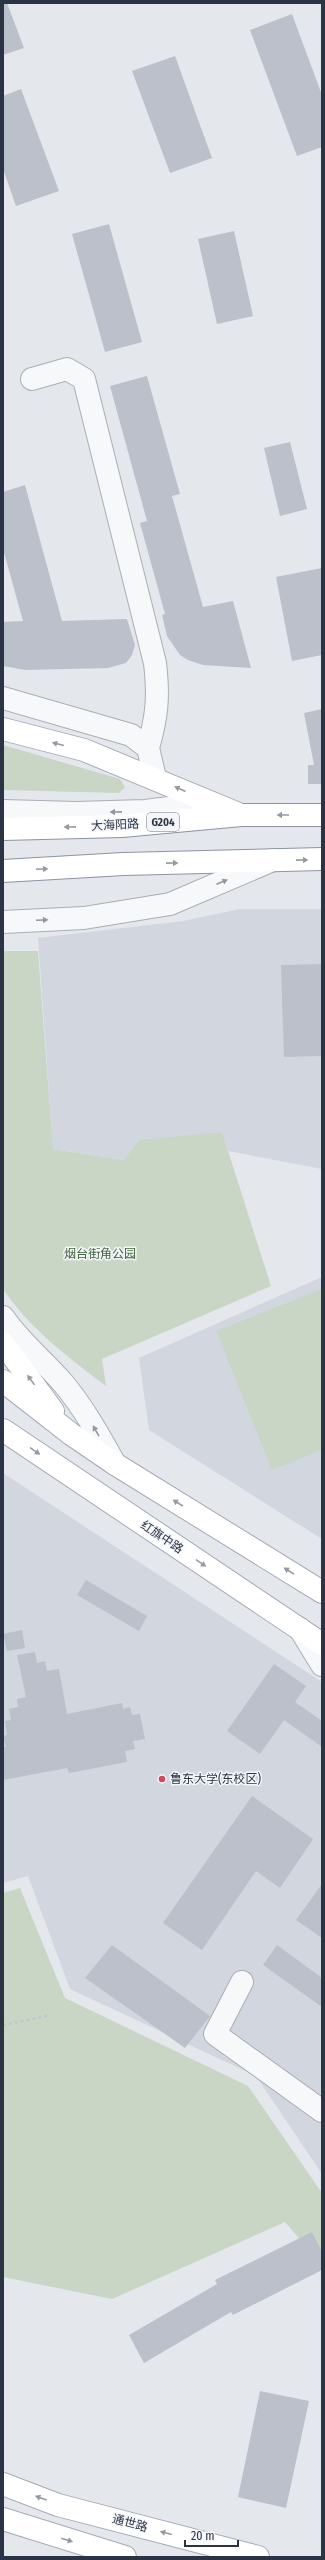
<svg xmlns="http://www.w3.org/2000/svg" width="325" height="2560" font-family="'Fira Sans Condensed','Noto Sans SC',sans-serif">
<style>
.built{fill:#d2d6de}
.green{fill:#c9d6c5}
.building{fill:#bbc0ca}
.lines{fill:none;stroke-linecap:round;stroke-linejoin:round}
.minor-casing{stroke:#a9aeb7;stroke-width:24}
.major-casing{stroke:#a3abb8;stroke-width:24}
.highway-casing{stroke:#8b94a3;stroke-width:24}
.path{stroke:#c2c5cb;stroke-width:2.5;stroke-dasharray:3 3;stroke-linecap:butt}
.minor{stroke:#f7f8fa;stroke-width:22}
.major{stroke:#fff;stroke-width:22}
.highway{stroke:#fff;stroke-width:22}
.oneway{fill:#959aa2}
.oneway2{fill:#9196a0}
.poi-dot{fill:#d1495b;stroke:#f4f6f9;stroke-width:1.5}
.labels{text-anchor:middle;stroke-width:3;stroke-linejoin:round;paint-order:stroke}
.shield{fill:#f4f6f9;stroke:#676e7b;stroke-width:1}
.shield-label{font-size:11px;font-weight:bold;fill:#2b3445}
.street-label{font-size:12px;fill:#2b3445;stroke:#f4f6f9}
.park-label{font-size:12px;fill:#3f6138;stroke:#f4f6f9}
.poi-label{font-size:12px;fill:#2b3445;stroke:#f4f6f9;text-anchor:start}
</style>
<rect width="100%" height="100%" fill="#e4e7ec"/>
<path class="built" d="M240 909H322V1169L228 1151 222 1132 124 1160 53 1149 38 938 183 921Z
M322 1277V1539L149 1430 139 1358Z
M3 1473 322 1682V2174L256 2076 70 1989 28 1876 3 1883Z"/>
<path class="green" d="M3 745 120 779 125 787 119 793 3 790Z
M3 951H38L53 1149 124 1160 140 1140 222 1132 271 1286 102 1359 106 1386C68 1357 30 1329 3 1289Z
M322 1289V1450L272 1470 216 1331Z
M20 1888 65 1998 248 2086 322 2193V2265L285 2222 112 2299 3 2277V1893Z"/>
<path class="building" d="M3 3H7L24 48 3 55Z
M292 14 322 95V147L297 156 250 30Z
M175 56 212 158 170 173 132 71Z
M21 89 59 191 16 206 3 169V96Z
M109 224 142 342 105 352 72 234Z
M234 231 253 316 217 324 198 239Z
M147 376 180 494 172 496 203 607 233 601 251 668 203 665 188 660 180 655 167 636 162 615 165 614 140 523 147 521 110 386Z
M290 442 307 509 280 516 264 448Z
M25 485 62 621 127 619 135 645 132 655 126 663 108 668 25 670 3 666V622L23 621 3 549V492Z
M322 568V655L292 661 276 577Z
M322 709V784H308V765H314L304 713Z
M322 964V1056L284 1057 281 965Z
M86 1580 147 1616 139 1631 77 1595Z
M22 1630 25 1648 7 1651 3 1634Z
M35 1652 37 1663 45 1661 47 1671 59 1669 67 1714 122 1703 123 1709 130 1707 132 1715 140 1714 145 1739 133 1741 135 1749 125 1751 127 1762 69 1773 67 1768 3 1780V1747H6L3 1736 7 1735 5 1721 11 1720 9 1709 18 1707 17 1699 26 1697 17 1655Z
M274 1664 306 1686 295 1702 322 1721V1747L284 1720 260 1754 227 1731Z
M252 1796 313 1839 280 1888 256 1871 202 1950 163 1923Z
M322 1884V1938L296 1920Z
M112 1945 210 2016 185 2048 85 1978Z
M277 1945 322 1978V2007L263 1965Z
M312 2232 322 2252V2270L233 2315 231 2312 144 2363 129 2335 217 2284 215 2280Z
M260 2391 309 2401 286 2508 238 2497Z"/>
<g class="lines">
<g class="minor-casing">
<path id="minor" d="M32 379 67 369 84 379 155 663C159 697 157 716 148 748
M3 698 131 735 148 748 155 778
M3 811 76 813 145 811 211 803
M3 922 84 918 170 904 273 860
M3 1317C20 1342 43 1360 63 1383 84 1408 99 1436 115 1464
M300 1629 322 1665
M242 1982 215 2034 322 2111"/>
</g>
<g class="major-casing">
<path id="major" d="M3 729 84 750 241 815
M3 1343 53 1411
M3 1381 71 1434 115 1464 322 1592
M3 1430 322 1644
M3 2484 58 2505 258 2557
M3 2519 125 2557"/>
</g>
<g class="highway-casing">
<path id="highway" d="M3 829 122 826 241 815H322
M3 871 123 864 322 859"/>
</g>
<path class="path" d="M3 2025 47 2016"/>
<use href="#minor" class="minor"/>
<use href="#major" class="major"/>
<use href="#highway" class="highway"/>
</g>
<defs><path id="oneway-solid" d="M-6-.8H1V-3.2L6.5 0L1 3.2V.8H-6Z"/></defs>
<g class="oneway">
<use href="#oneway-solid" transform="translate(58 744) rotate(-166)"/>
<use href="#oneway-solid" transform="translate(180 789) rotate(-156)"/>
<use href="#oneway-solid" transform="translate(283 815) rotate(-180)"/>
<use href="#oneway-solid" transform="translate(70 827) rotate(179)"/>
<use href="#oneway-solid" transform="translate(302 860) rotate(-1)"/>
<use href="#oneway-solid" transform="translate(172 863) rotate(-1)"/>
<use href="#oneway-solid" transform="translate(42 869) rotate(-3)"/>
<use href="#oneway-solid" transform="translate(31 1380) rotate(-126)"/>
<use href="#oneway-solid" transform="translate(35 1451) rotate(34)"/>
<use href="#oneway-solid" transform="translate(178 1503) rotate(-148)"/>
<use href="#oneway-solid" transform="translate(201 1563) rotate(34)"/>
<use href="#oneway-solid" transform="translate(289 1571) rotate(-148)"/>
<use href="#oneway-solid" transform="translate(41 2498) rotate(-160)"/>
<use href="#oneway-solid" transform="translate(166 2533) rotate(-165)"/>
<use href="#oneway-solid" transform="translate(67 2540) rotate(17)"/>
</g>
<g class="oneway2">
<use href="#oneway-solid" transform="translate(116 812) rotate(179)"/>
<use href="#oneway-solid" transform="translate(222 882) rotate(-23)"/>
<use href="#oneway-solid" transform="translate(42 920) rotate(-3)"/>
<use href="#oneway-solid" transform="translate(96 1431) rotate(-120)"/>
</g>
<circle class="poi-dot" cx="162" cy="1779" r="4"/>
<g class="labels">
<rect class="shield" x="147" y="813" width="32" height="18" rx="3"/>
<g class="shield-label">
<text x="163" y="826">G204</text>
</g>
<g class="street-label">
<text transform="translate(115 825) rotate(-3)" y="4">大海阳路</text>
<text transform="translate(162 1537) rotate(34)" y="4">红旗中路</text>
<text transform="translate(130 2523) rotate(15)" y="4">通世路</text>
</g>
<g class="park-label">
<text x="100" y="1258">烟台街角公园</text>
</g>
<g class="poi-label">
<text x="170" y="1783">鲁东大学(东校区)</text>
</g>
</g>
<rect width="325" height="2560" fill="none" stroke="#2b3445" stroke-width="8"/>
<path d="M185 2540v6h53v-6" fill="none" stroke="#2b3445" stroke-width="2"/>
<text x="191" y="2540" font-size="12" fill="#2b3445" stroke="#f4f6f9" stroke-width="3" paint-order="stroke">20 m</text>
</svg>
